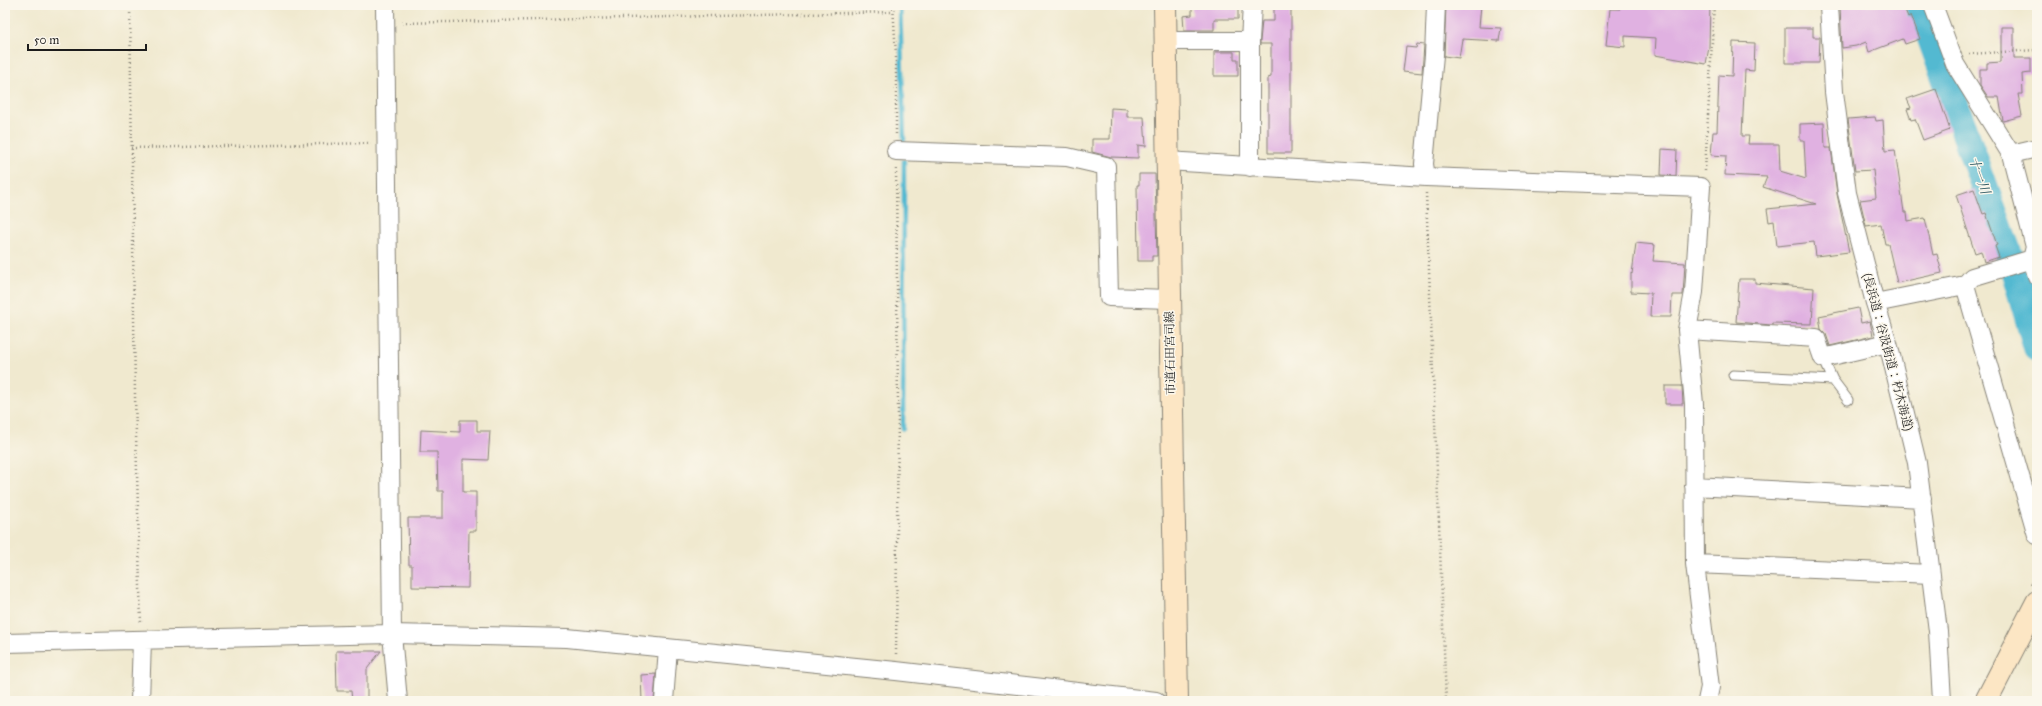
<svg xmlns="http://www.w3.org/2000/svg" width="2042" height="706" font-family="'IM FELL Great Primer','Noto Serif JP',serif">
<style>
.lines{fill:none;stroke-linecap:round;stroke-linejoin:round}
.stream{stroke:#53b9d1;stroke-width:4.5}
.river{stroke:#53b9d1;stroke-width:28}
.building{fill:#e0b1e1}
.lane-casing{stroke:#868276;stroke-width:11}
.street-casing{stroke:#868276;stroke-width:20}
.secondary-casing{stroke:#868276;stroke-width:24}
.path{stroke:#868276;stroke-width:2.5;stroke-dasharray:1 3;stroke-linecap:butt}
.lane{stroke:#fff;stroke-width:9}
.street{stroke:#fff;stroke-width:18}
.secondary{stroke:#fce6c4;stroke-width:22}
.labels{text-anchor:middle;stroke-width:3;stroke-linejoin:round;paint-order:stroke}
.street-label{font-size:12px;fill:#1c1c1c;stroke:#fbf7ec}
.water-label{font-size:13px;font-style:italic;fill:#325b64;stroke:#fbf7ec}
</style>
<rect width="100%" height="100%" fill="#fbf7ec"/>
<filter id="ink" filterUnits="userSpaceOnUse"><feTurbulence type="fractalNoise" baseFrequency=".025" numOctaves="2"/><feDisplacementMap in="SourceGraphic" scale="8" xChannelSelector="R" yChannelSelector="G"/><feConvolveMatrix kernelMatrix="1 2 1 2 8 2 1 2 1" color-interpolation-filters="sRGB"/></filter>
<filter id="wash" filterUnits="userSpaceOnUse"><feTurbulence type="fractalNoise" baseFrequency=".012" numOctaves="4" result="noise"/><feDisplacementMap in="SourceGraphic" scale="16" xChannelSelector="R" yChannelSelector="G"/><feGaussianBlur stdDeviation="0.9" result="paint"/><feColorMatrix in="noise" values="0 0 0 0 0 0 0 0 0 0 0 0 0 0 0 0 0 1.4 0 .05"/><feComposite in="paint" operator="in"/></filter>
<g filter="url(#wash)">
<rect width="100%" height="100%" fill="#f0e9cf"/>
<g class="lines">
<path class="stream" d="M635 5V9
M900 5 904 140
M903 429 904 161"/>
<path class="river" d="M1919 5 2014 269 2037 347"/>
</g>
<g id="blocks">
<path class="building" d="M1192 5H1238V19H1214V30H1184L1183 16 1192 15Z
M1274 5H1291V153H1268V78L1271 77V44H1260V41L1262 21H1274Z
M1446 5H1481L1479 27 1501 28 1499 41 1462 39 1459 58 1444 56Z
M1620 5H1710L1709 47 1706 64 1655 55 1656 38 1625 36V47L1606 45 1610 9H1620Z
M1853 5H1903L1908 17 1911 15 1920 39 1905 44 1903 39 1869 52 1866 42 1856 46 1842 48 1840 7Z
M2001 27H2014V58H2031V73L2022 74 2023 94H2018L2022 116 2003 121 1999 97H1988L1980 85V69H1987V63L2001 62Z
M1785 28H1813V37H1820L1819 63H1785Z
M1733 42 1755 43 1754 71 1745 70 1742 136H1749L1748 144H1779L1780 171 1806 179 1804 140H1800V124L1824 123 1825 148H1831L1837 194 1849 252 1816 256 1814 242 1777 246 1774 221 1769 222 1767 209 1816 204 1763 187 1767 177 1725 175 1726 156 1711 155 1713 132H1717L1719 75 1732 76Z
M1417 44 1424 45 1422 73 1403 71 1406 47 1416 48Z
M1214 52H1234V59H1238V76H1214Z
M1936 89 1950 130 1923 140 1915 119 1911 120 1907 109 1911 108 1907 99Z
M1111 108 1127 109V117H1144L1146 146 1138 145V158L1111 157 1092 152V139H1110Z
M1875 117 1876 121 1883 120 1885 151 1895 150 1904 212H1907L1908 221 1925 218 1933 255 1937 254 1942 273 1897 283 1888 244H1885L1881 224 1866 226 1860 200 1876 198 1873 170 1855 171 1848 119Z
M1662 149 1677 150 1676 176 1661 175Z
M1139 174H1155L1157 256H1152V261H1138L1137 185H1139Z
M1974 189 1983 214 1986 213 1997 245 1995 246 1999 257 1984 262 1981 251 1975 253 1956 195Z
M1636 243 1655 245 1653 261 1685 263 1683 295H1672L1671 317H1650L1651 293 1631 292V273L1632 274Z
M1739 279H1755V283L1814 288 1812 324 1772 323 1771 325 1736 322Z
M1858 308 1861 323 1870 321 1873 336 1830 346 1826 334 1821 329 1819 316Z
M1665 386H1682L1683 404H1665Z
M460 420H477V431H490L488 460 463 459V492H476V531H469L468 588 412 587V565H409L408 518H443V491H438L437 452H420L421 430 460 432Z
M336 651H381L367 669V701H352L351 691H337Z
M656 674 654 701H642L641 675Z"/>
</g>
</g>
<g filter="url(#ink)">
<use href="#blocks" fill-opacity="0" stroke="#868276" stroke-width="1"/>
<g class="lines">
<g class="lane-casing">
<path id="lane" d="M1733 375 1833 380 1823 358
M1833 380 1848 400"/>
</g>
<g class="street-casing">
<path id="street" d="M385 5 392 634 398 701
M1829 5 1834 92 1847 193 1875 303 1888 343 1917 463 1938 631 1942 701
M1933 5 1955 64 2011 154 2035 247 2032 259 2037 276
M1165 41H1250V167
M1250 41 1252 5
M896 151 1067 157 1106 166 1109 297 1169 299
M2011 154 2037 148
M1167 161 1426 177 1701 187 1694 292 1687 330 1694 404 1695 564 1710 687 1707 701
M1426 177 1424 164 1434 55 1436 5
M1965 285 1972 277 2032 259
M1875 303 1965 285 2037 535
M1687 330 1816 338 1823 358 1888 343
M1694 486 1922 498
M1695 564 1931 574
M5 643 392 634 567 638 896 671 1156 701
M140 701 142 640
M664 701 668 648"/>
</g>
<g class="secondary-casing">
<path id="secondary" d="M1165 5 1177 701
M1986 701 2037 602"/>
</g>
<path class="path" d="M130 5 135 396 141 624
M893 5 896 55V134
M402 23 893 12
M1969 54 2036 50
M131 148 371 143
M1705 171 1714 5
M1426 193 1446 701
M2031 584 2037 572
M896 654 898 407 896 167"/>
<use href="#lane" class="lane"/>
<use href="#street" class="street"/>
<use href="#secondary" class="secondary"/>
</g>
</g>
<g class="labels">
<g class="street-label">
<text transform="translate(1888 352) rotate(75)" y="4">(長浜道：谷汲街道：朽木海道)</text>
<text transform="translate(1170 353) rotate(-91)" y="4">市道石田宮司線</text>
</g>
<g class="water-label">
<text transform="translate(1980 175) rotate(70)" y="5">十一川</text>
</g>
</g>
<rect width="2042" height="706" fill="none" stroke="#fbf7ec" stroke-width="20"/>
<path d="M28 44v6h118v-6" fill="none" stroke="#1c1c1c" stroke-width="2"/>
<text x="34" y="44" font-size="12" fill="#1c1c1c" stroke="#fbf7ec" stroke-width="3" paint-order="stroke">50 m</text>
</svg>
